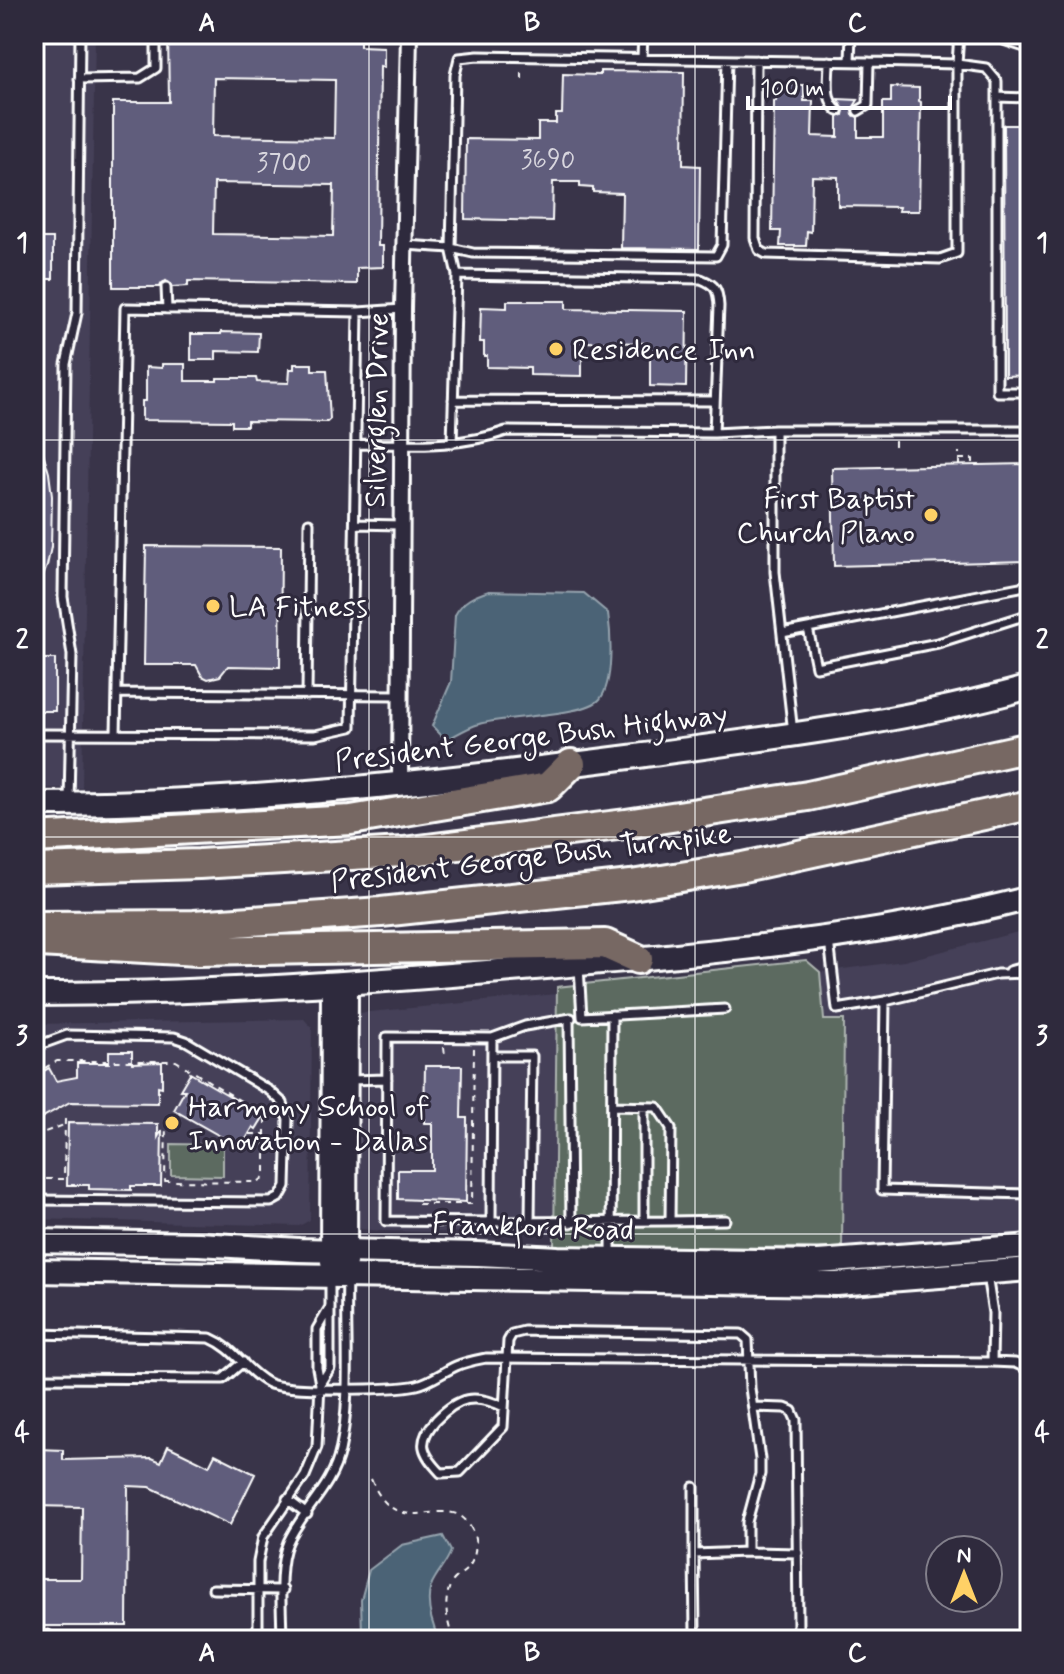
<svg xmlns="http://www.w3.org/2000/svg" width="1064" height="1674" font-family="Mynerve,sans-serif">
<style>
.built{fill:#454058}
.green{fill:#5b6a60;stroke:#adb4b0;stroke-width:2}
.water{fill:#4c6476;stroke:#94a2ad;stroke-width:2}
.building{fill:#615d7b;stroke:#fff;stroke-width:2;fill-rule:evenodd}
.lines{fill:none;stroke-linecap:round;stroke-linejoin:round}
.service-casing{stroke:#fff;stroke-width:13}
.minor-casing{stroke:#fff;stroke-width:20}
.tertiary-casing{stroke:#fff;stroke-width:24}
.secondary-casing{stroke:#fff;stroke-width:28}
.motorway-casing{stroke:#fff;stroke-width:34}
.path{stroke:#fff;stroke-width:2;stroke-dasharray:6 6;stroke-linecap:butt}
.service{stroke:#2f2a3d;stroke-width:7}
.minor{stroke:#2f2a3d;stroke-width:14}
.tertiary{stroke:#2f2a3d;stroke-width:18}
.secondary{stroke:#2f2a3d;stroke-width:22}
.motorway{stroke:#776864;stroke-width:28}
.grid{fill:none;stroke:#fff;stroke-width:2;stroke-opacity:0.55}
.poi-dot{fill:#ffd166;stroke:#2f2a3d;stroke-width:3}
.labels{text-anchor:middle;stroke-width:6;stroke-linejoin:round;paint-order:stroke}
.number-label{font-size:26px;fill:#d8d6de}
.poi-label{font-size:30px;fill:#fff;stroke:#2f2a3d;text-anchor:start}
.street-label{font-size:30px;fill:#fff;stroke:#2f2a3d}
.neatline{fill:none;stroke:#fff;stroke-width:3}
.grid-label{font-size:26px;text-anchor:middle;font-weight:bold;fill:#fff}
</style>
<rect width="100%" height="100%" fill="#393449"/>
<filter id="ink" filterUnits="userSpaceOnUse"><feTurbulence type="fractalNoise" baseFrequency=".0125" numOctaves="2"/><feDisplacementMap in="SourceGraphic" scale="16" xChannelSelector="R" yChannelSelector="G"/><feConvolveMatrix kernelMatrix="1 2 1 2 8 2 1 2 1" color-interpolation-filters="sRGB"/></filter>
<g filter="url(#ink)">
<path class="built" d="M34 34H95L82 788H34Z
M1030 929V1234L842 1248 844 1021 823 1020 820 972 904 961Z
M557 994 554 1234 383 1231 359 1229V1013Z
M304 1019 312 1028 310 1220 299 1226 34 1219V1024Z"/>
<path class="green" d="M806 960 820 972 824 1020H844L842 1248 554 1247 557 987Z
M171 1144 223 1145V1176L171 1175Z"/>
<path class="water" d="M489 591 584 593 608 613C611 634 614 682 600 699 586 716 505 716 479 724 468 727 456 735 446 740L432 726 451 682 455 615C463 600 474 596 489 591Z
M443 1536 451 1551C447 1562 441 1568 435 1578 423 1596 431 1622 439 1640H365L362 1633 361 1600 369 1570 402 1545Z"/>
<path class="building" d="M168 34H191V37L360 38V46L384 47V67L380 66 378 246H383V267L357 268V284L188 281V286L172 287 166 281 160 287H113V102H169ZM214 78 335 80 334 138 213 136ZM214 183 334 185 333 236 213 234Z
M600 71 684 72 683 165 700 166 699 249 621 248 622 193 593 192V188L580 187V182H553L552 221 465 219 466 139 538 140V123H556V114H562L563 74 600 75Z
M777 85H804V101H813L812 136 838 137V117L843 115 844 110 838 99 858 100 852 110 853 115 858 117V137H883V102H891V87L919 88V101L921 102 919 211H898L899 207 838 206V177L812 176 811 232 807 231 806 246H780L781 231H772L774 101H776Z
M1004 125H1030V375L1005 376Z
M34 238H53V279H34Z
M507 301H566V309L687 311 686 387 650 386V343L582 342V376L530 375V368L487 367V356H484V342H480L481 307 507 308Z
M221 332 259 333 258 352 216 351V360H191V334H221Z
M162 364H185V381H217V378H256L257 382 289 383 290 369H294V364H312V370H327L330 419 327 422 247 421V426H232V421L142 420V401H146V367L162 368Z
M38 435 49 473 52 496 51 547 47 566 35 597 34 436Z
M1030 464V561L834 566 832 468Z
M146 546 281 547 280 667 228 666 220 676 208 679 202 676 196 665H144Z
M34 659H55V711H34Z
M109 1051H132V1063L162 1062V1087L158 1086V1103L70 1102 34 1122V1076L49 1068 56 1081 77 1077V1063H109Z
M425 1066H462L461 1118H467L466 1202 398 1199V1170H432V1123H424Z
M190 1073 264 1116 256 1129 253 1127 241 1148 174 1110 185 1090H180Z
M68 1123 158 1124V1137L162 1130 161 1186H131V1190L89 1189V1185H67Z
M168 1446 209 1466 215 1454 255 1474 230 1525 150 1487 128 1486 127 1626H34V1579H81L82 1507 34 1506V1462L38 1463 39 1449 63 1450V1460L152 1458 161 1462Z"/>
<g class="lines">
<g class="service-casing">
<path id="service" d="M642 58 643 34
M756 60 755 238 759 250 766 254 940 259 957 253V64L959 34
M829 61C829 78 824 100 838 111
M850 61 851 34
M79 79 140 78 156 68V34
M997 97 1030 98
M858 111 868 105 869 62
M405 245 451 248 473 253 716 256 722 245 727 60
M457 275 701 279C716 285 718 290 719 306L714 433
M166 287 167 309
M453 400 715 401
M775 430V572L793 733
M452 443 457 275 451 248 455 75 459 58 478 56 869 62 957 64 986 68 997 81V392H1030
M356 444C407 444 458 448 506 431L714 433 775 430H1030
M355 524 401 525
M808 628 816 667 938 643 1030 614
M782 633 1030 585
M119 693 399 695
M307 695 309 523
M34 734 315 735 351 727 358 312
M116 734 125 308 358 312 403 309
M69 802 72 655 63 597 66 364 77 313 80 34
M829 940 837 1009 885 1001 997 974 1030 973
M579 967 582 1017 725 1009
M1009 971 1030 965
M885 1001 882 1190 1030 1194
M569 1019 571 1223
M387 1037 492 1038 491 1222 386 1221Z
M492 1038 525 1026 571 1018
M34 1047 67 1035 174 1037 186 1041 270 1091 283 1103 288 1119 286 1186 280 1197 271 1202 34 1200
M492 1056H532L530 1222
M349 1080 387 1079
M644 1107V1221
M670 1221 725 1220
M491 1222 670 1221 671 1128 657 1107 612 1106
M611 1257 612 1015
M987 1275 993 1313 992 1362 1015 1363 1030 1370
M34 1334 210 1338C236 1349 245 1371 268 1383 285 1392 395 1390 417 1385 430 1382 443 1372 456 1366 465 1362 476 1360 486 1358L992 1362
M34 1378 223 1379 243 1362
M320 1384 330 1368V1279
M504 1407C474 1393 458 1397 436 1420 416 1442 422 1453 441 1473L460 1472 503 1427 508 1341 512 1334 524 1331 741 1334 748 1340 750 1388 760 1459V1474L747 1522V1552L694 1554 695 1632 700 1640
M753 1407 785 1408 792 1411 796 1420 798 1626 792 1640
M694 1487V1554
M287 1499 307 1514
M747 1552 798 1553
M213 1589 283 1590
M48 1635V1640
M258 1640V1562L263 1537 305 1476 317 1447 320 1384 317 1368V1329L330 1307
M282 1640C282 1613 277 1566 288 1542 303 1509 332 1488 340 1451 352 1397 345 1333 347 1278"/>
</g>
<g class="minor-casing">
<path id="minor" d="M400 786 403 309 409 34"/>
</g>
<g class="tertiary-casing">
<path id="tertiary" d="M330 1262 331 985
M347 1263 348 984"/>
</g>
<g class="secondary-casing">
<path id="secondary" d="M1009 34 1030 41
M34 804C237 804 436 782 637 756 769 738 902 723 1030 687
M34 994C205 994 376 982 546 967 709 953 871 939 1030 898
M34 1241 199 1244 299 1250 478 1254 558 1258 818 1262 1030 1246
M34 1271 837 1284 1030 1269"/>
</g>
<g class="motorway-casing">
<path id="motorway" d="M34 838 351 820 548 787 571 764
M34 869 199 864 403 852 626 824 808 796 1030 747
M34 926 194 925 381 912 631 885 743 867 1030 805
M39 942 198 951 605 944 638 959"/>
</g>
<path class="path" d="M522 79V69
M895 440V452
M959 459H973V466
M959 466V452
M444 1047 445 1056
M34 1074 57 1061H176L265 1116V1176L258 1182 165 1181 166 1120 163 1117
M250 1134H264
M34 1136 64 1125
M34 1179H64L65 1118 67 1115
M418 1204H472L474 1047
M371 1479C399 1548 449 1486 471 1528 478 1540 477 1558 467 1569 461 1575 454 1577 450 1586 443 1603 447 1624 454 1640
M527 1640 541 1637 558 1640"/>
<use href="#service" class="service"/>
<use href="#minor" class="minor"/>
<use href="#tertiary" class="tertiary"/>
<use href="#secondary" class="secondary"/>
<use href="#motorway" class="motorway"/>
</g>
</g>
<path class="grid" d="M369 34V1640M695 34V1640M34 440H1030M34 837H1030M34 1234H1030"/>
<g class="poi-dot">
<circle cx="556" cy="349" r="8"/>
<circle cx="931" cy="515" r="8"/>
<circle cx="213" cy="606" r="8"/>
<circle cx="172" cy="1123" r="8"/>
</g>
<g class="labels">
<g class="number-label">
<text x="548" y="168">3690</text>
<text x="284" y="171">3700</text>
</g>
<g class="poi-label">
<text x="572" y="359">Residence Inn</text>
<text x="915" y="508" text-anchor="end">First Baptist<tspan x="915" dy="34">Church Plano</tspan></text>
<text x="229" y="616">LA Fitness</text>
<text x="188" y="1116">Harmony School of<tspan x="188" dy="34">Innovation - Dallas</tspan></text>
</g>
<g class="street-label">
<text transform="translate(376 410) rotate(-89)" y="10">Silverglen Drive</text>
<text transform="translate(531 737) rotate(-7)" y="10">President George Bush Highway</text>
<text transform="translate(531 857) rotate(-7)" y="10">President George Bush Turnpike</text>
<text transform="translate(533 1226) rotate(2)" y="10">Frankford Road</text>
</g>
</g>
<rect width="1064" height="1674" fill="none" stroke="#2f2a3d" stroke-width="88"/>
<g transform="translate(964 1574)"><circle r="38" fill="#2f2a3d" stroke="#827f8b" stroke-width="2"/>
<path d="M0-6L14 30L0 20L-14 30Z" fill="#ffd166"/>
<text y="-12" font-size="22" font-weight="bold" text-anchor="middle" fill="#ffffff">N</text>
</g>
<path d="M748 96v12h202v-12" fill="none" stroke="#ffffff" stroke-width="4"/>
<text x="760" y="96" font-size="24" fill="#ffffff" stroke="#2f2a3d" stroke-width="6" paint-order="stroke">100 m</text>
<rect x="44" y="44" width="976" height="1586" class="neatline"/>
<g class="grid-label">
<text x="207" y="31">A</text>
<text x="532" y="31">B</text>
<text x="857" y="31">C</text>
<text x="22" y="251">1</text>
<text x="1042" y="251">1</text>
<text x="22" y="648">2</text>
<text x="1042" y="648">2</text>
<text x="22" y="1044">3</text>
<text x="1042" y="1044">3</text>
<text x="22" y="1441">4</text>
<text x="1042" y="1441">4</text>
<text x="207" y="1661">A</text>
<text x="532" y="1661">B</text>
<text x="857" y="1661">C</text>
</g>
</svg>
